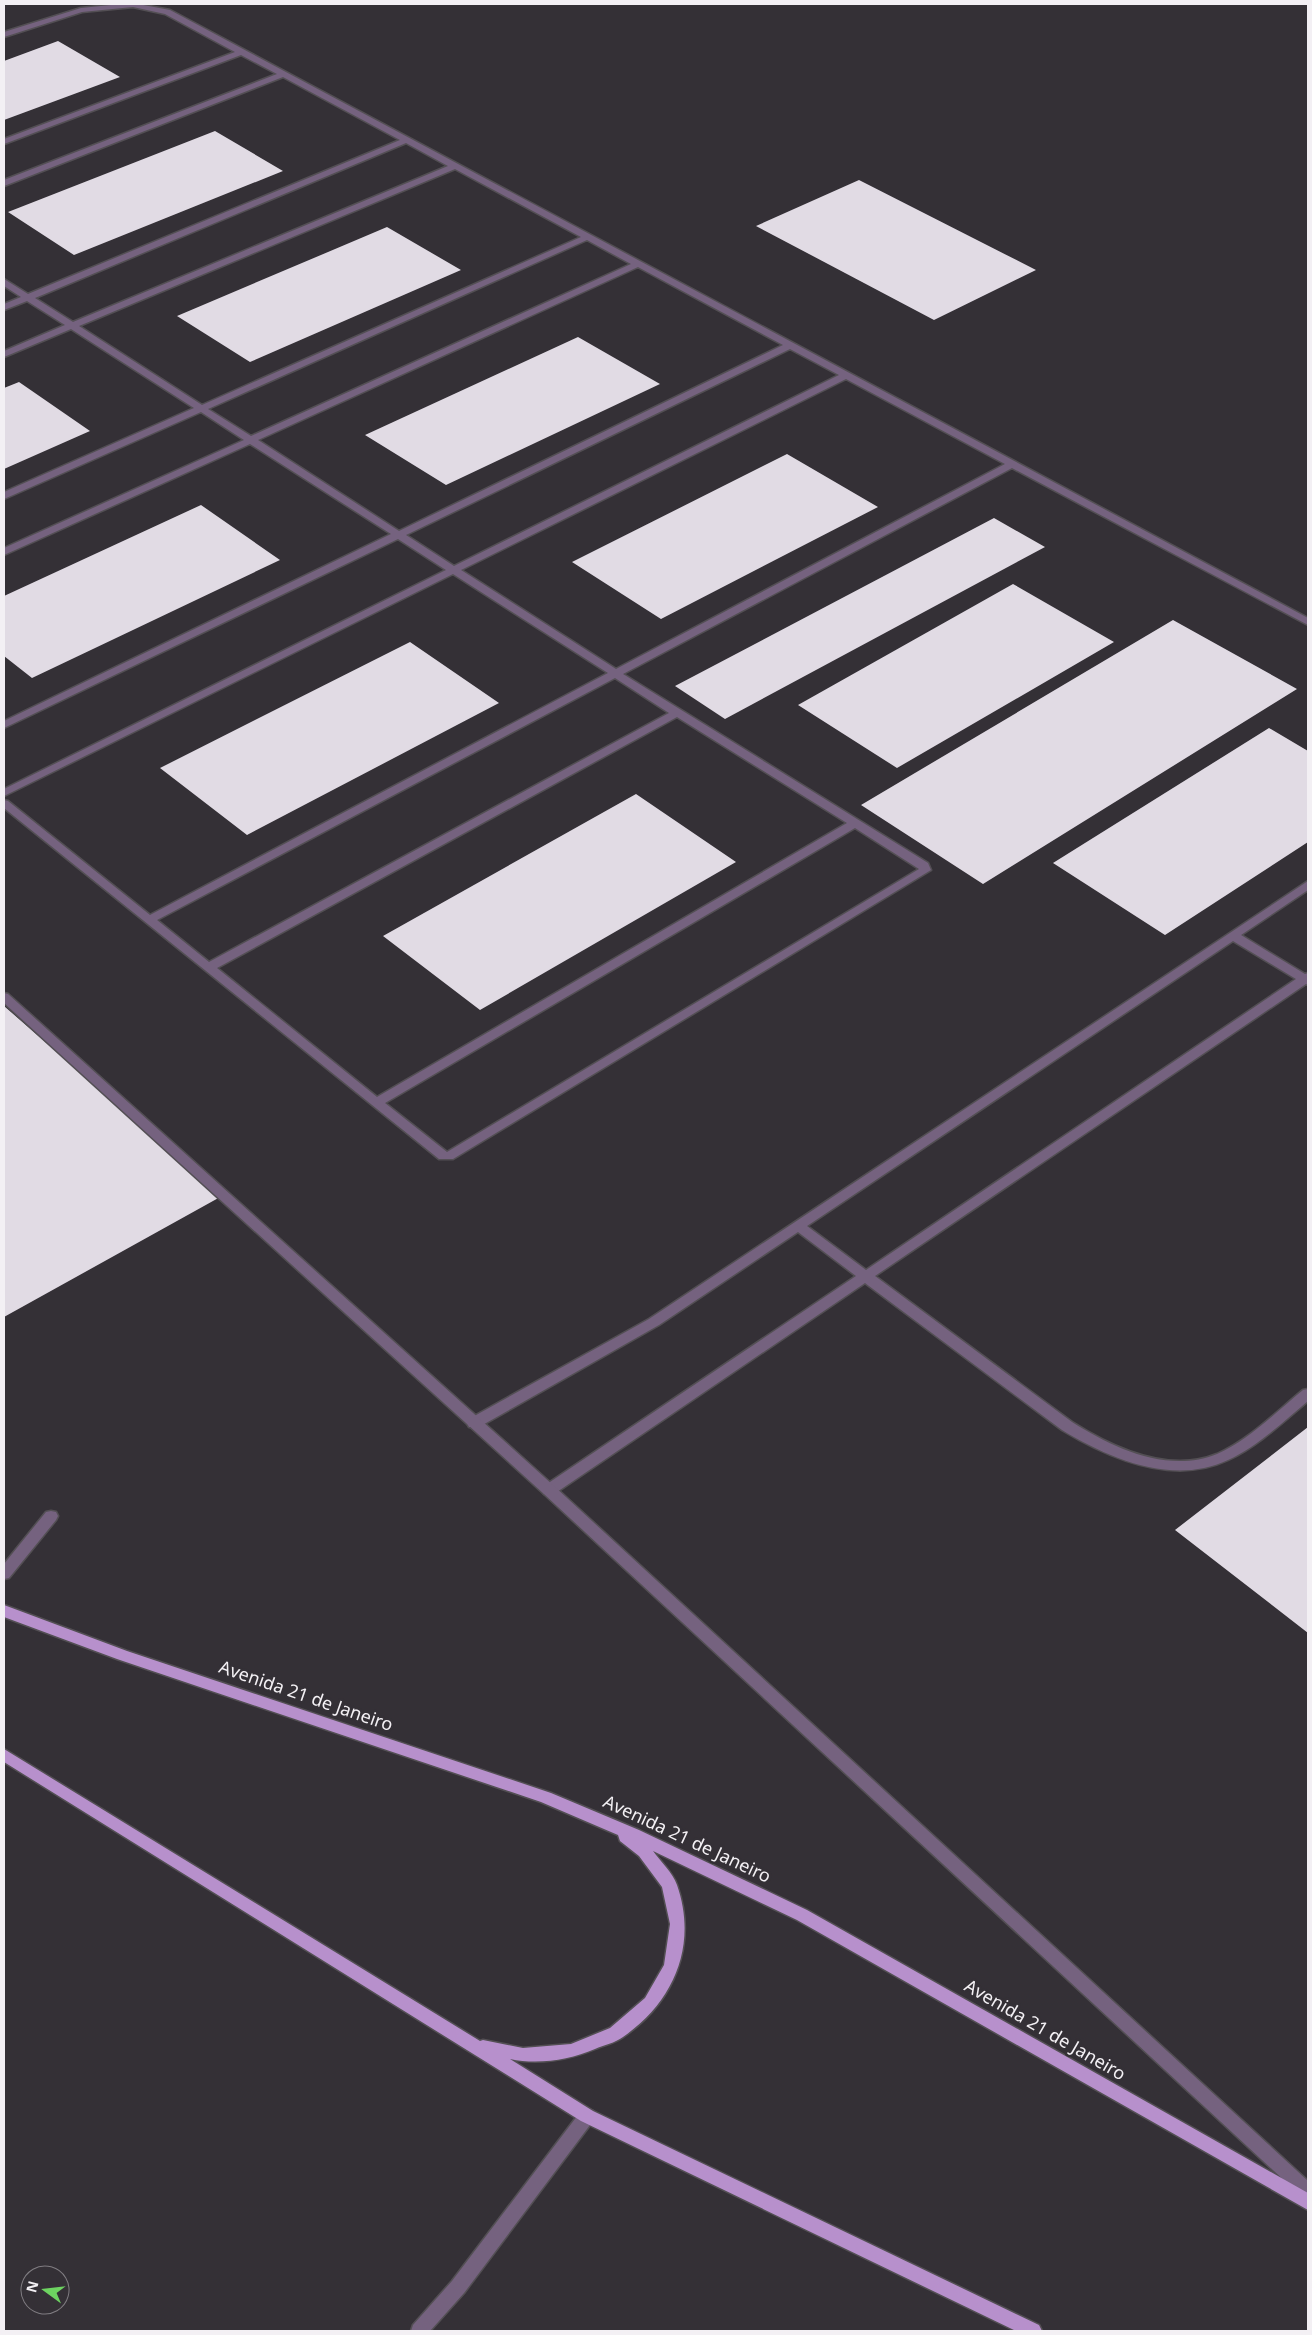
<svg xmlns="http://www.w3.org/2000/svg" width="1312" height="2335" font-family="'Noto Sans',sans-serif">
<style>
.building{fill:#e1dbe4}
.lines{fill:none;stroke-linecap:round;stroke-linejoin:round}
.service-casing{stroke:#534f54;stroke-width:3}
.minor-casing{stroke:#534f54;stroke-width:3}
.tertiary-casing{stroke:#534f54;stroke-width:3}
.primary-casing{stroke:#534f54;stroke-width:3}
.service{fill:#75627f;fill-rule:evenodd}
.minor{fill:#75627f;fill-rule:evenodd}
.tertiary{fill:#75627f;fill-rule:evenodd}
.primary{fill:#b790cc;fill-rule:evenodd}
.labels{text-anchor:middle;stroke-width:5;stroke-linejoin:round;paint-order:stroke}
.near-street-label{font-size:18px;fill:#f3f0f4;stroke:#343036}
</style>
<rect width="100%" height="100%" fill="#343036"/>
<path class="building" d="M58 41 120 77 4 120V61Z
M215 131 283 171 74 255 8 212Z
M859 180 1036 270 934 320 756 226Z
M387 227 461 270 250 362 177 316Z
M578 337 660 384 446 485 365 435Z
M19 382 90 431 4 469V388Z
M787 454 878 507 661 619 572 562Z
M201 505 280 560 32 678 4 656V596Z
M994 518 1045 547 725 719 675 686Z
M1013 584 1114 642 897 768 798 705Z
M1173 620 1297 689 983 884 861 805Z
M410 642 499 703 247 835 160 768Z
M1269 728 1308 751V842L1165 935 1053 863Z
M636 794 736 862 480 1010 383 936Z
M4 1006 222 1196 4 1317Z
M1308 1427V1633L1175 1530Z"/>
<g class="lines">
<g class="service-casing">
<path id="service" d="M121 4H138L170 10 1308 618V625L1012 468 623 674 928 863 931 870 453 1159H439L4 808V800L8 801 150 915 608 673 453 574 4 796V789L446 570 398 539 4 728V721L391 534 250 444 4 555V548L244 440 201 412 4 499V492L194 408 71 329 4 357V351L65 325 27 301 4 310V304L21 297 4 286V279L28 294 400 140 283 77 4 186V180L277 74 241 55 4 144V139L235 52 165 14 133 7 82 12 4 37V32L81 8ZM406 143 448 166 73 322 35 298ZM455 169 581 237 202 405 79 326ZM587 240 631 264 251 436 208 409ZM638 267 783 345 399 531 258 440ZM790 349 839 375 454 566 406 535ZM846 379 1005 464 616 669 461 570ZM615 678 669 713 209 962 157 920ZM677 717 847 823 377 1097 217 968ZM855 828 919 869 447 1152 385 1103Z
M1308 881V890L1241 935 1305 974 1308 973V985L1306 984 875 1276 1072 1422C1113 1448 1168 1474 1217 1454 1249 1440 1276 1412 1303 1390L1308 1389V1401C1283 1422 1258 1446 1228 1460 1173 1486 1110 1459 1062 1430L865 1283 554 1494H544L542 1490 544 1486 856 1276 798 1232 659 1325 479 1427H469L467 1423 469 1419 649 1319ZM1233 941 1296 979 866 1270 807 1226Z
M51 1511 56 1512 58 1516 56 1520 9 1578 4 1579V1564L46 1512Z"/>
</g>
<g class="minor-casing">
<path id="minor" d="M587 2109 593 2111 595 2116 593 2121 464 2293 430 2331H411L413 2325 452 2281 581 2111Z"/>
</g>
<g class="tertiary-casing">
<path id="tertiary" d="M4 993 8 994 554 1486 1308 2181V2200L1302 2197 544 1494 4 1003Z"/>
</g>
<g class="primary-casing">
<path id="primary" d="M4 1605 127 1651 551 1793 639 1830 807 1910 1308 2193V2210L797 1920 653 1851C660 1861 673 1873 677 1885 698 1945 674 2002 623 2037 615 2043 604 2045 595 2049 569 2060 538 2065 510 2059L593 2111 1039 2325 1042 2331H1016L581 2121 4 1762V1749L480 2041 483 2040 523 2048 571 2044 610 2028 645 1998 664 1965 670 1924 662 1887 639 1856 620 1841 618 1835 541 1802 117 1659 4 1617Z"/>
</g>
<use href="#service" class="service"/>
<use href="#minor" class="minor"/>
<use href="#tertiary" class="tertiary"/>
<use href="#primary" class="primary"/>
</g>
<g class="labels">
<g class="near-street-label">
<text transform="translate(306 1696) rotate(19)" y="6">Avenida 21 de Janeiro</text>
<text transform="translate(687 1839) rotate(25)" y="6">Avenida 21 de Janeiro</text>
<text transform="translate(1045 2030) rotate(30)" y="6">Avenida 21 de Janeiro</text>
</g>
</g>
<rect width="1312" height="2335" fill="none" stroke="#f3f0f4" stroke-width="10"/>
<g transform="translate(45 2290) rotate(285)"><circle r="24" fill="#343036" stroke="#807d82"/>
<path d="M0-4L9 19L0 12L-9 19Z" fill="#6dd361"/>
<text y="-8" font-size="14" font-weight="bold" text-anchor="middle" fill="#f3f0f4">N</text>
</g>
</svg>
